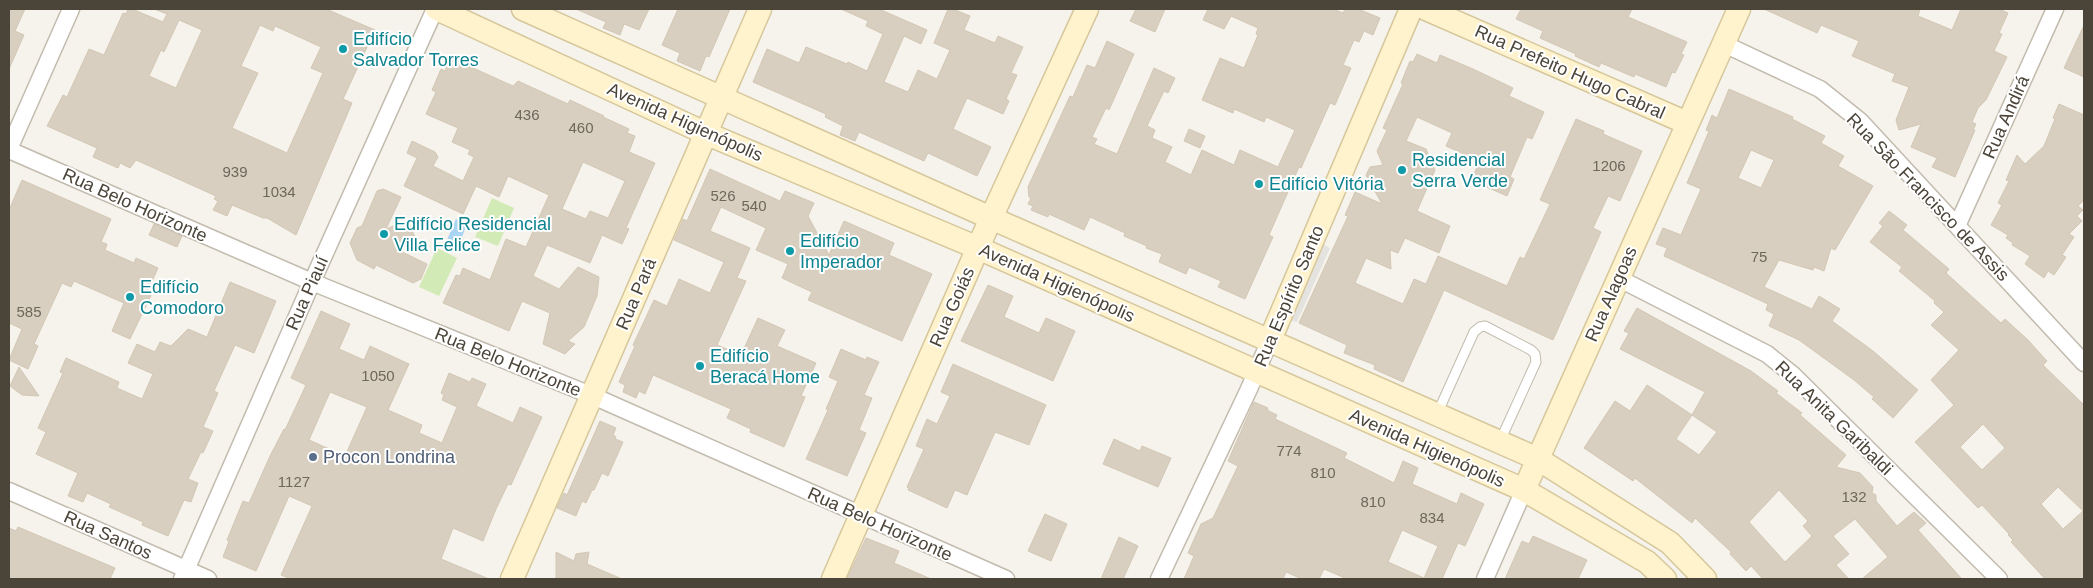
<svg xmlns="http://www.w3.org/2000/svg" width="2093" height="588" font-family="Helvetica,sans-serif">
<style>
.green{fill:#d2eab5}
.parking{fill:#e5e3e0}
.water{fill:#a9d4f2}
.building{fill:#d8cfc1;stroke:#d3c7b4;fill-rule:evenodd}
.lines{fill:none;stroke-linecap:round;stroke-linejoin:round}
.lane-casing{stroke:#c2bbae;stroke-width:11}
.street-casing{stroke:#c2bbae;stroke-width:19}
.secondary-casing{stroke:#d6c79b;stroke-width:25}
.lane{stroke:#fff;stroke-width:9}
.street{stroke:#fff;stroke-width:16}
.secondary{stroke:#fff3cd;stroke-width:22}
.culture-dot{fill:#0f9aa8;stroke:#fff;stroke-width:2}
.service-dot{fill:#5c6f8a;stroke:#fff;stroke-width:2}
.labels{text-anchor:middle;stroke-width:4;stroke-linejoin:round;paint-order:stroke}
.number-label{font-size:15px;fill:#6e675b}
.culture-label{font-size:18px;fill:#0d838f;stroke:#fff;text-anchor:start}
.street-label{font-size:18px;fill:#4b4439;stroke:#fff}
.service-label{font-size:18px;fill:#4e5e75;stroke:#fff;text-anchor:start}
</style>
<rect width="100%" height="100%" fill="#f6f3ec"/>
<path class="green" d="M492 198 514 208 498 246 475 237Z
M437 248 457 258 439 296 419 287Z"/>
<path class="parking" d="M1324 245 1330 248 1297 322 1290 320Z"/>
<path class="water" d="M456 219 467 224 459 245 447 240Z"/>
<path class="building" d="M9 9H25L15 31 24 35 9 69Z
M128 9H132L163 22 167 14 154 9H326L375 30 343 99 352 103 296 235 267 218H263L232 205 227 216 213 210 218 201 214 199 216 196 136 160 130 168 120 163 118 168 93 157 97 148 47 126 63 95 67 97 89 49 104 55 123 13 126 14ZM179 20 202 30 176 88 149 76 161 50 164 52ZM260 25 273 31 275 26 321 47 311 68 323 73 287 153 232 128 258 73 241 66Z
M576 9H649L639 30 624 24 620 35 603 28 606 22Z
M678 9H730L709 57 706 56 700 71 677 61 680 53 662 45Z
M841 9H879L927 30 921 44 904 36 884 82 908 92 918 70 937 79 950 50 934 43 948 9H953L970 16 964 30 995 43 998 36 1023 47 1011 73 1017 75 1006 99 1009 101 1003 114 967 98 953 129 991 147 977 176 928 153 924 161 859 132 855 141 840 135 843 126 825 117 826 114 753 82 767 49 799 63 806 47 847 64 848 62 867 71 883 34 866 26 868 21Z
M1136 9H1165L1155 32 1130 21Z
M1208 9H1333L1343 13 1345 9H1358L1380 18 1373 35 1364 31 1359 42 1354 40 1343 65 1351 68 1335 105 1330 103 1301 168 1299 167 1269 235 1273 237 1245 299 1218 287 1221 281 1189 267 1186 274 1159 262 1162 254 1146 248 1147 246 1124 236 1125 233 1090 217 1084 230 1049 214 1048 217 1031 210 1033 206 1028 204 1031 198 1029 197 1028 187 1070 96 1073 97 1087 65 1095 68 1107 41 1134 54 1109 110 1106 108 1092 137 1097 139 1094 144 1117 154 1154 68 1175 78 1168 93 1164 91 1147 126 1155 130 1152 138 1172 147 1165 162 1191 175 1202 150 1234 165 1240 150 1278 167 1295 130 1266 117 1264 122 1234 109 1233 113 1202 100 1220 58 1244 68 1258 35 1256 34 1258 28 1231 16 1224 29 1203 20Z
M1521 9H1632L1628 17 1687 42 1681 54 1684 55 1675 73 1672 72 1666 87 1635 74 1634 77 1601 63 1599 67 1575 56 1576 54 1540 38 1543 31 1516 19Z
M1764 9H1920L1918 16 1952 30 1961 9H1999L2008 13 1999 33 2002 34 1994 51 2007 57 1986 100 1978 108 1972 122 1976 124 1973 130H1975L1955 177 1932 167 1937 158 1911 147 1921 124 1899 130 1896 120 1909 87 1892 81 1895 74 1852 56 1859 41 1821 25 1817 33Z
M2084 25V77L2064 68Z
M1417 54 1437 63 1440 55 1473 69 1513 88 1509 96 1544 112 1532 139 1527 137 1510 177 1514 179 1507 196 1471 180 1480 161 1446 146 1452 133 1417 117 1406 141 1426 149 1435 170 1417 211 1450 226 1439 253 1405 238 1398 253 1390 250 1391 269 1366 258 1355 283 1403 304 1414 279 1426 284 1438 256 1507 286 1520 257 1524 259 1550 204 1540 200 1576 119 1604 131 1603 134 1642 151 1620 201 1608 196 1593 228 1601 232 1553 340 1444 290 1403 382 1374 369 1375 365 1344 353 1347 345 1299 323 1348 216 1345 215 1355 192 1382 204 1366 175 1370 167 1383 165 1377 151 1387 130 1383 128 1403 84 1401 83 1410 61 1413 62Z
M451 58 513 86 518 81 568 104 570 100 604 116 603 117 629 129 627 133 635 136 629 152 655 163 626 228 629 229 622 244 602 235 590 263 547 245 533 276 559 289 578 267 599 277 597 296 584 327 568 341 575 344 565 354 543 344 550 313 522 301 509 331 443 303 456 275 460 276 463 268 490 280 506 239 526 247 549 195 508 176 499 197 476 186 463 214 404 186 417 158 407 153 412 141 435 152 438 157 433 166 463 181 474 157 468 154 470 150 452 142 458 128 426 114 436 92 432 90 441 69 445 71ZM583 162 625 181 608 218 590 211 586 219 562 209Z
M1729 89 1793 117 1792 119 1825 136 1821 143 1844 156 1838 166 1873 186 1838 245 1835 250 1831 248 1824 271 1814 267 1813 270 1779 260 1764 287 1812 309 1819 296 1840 309 1832 321 1873 351 1918 390 1893 418 1872 399 1874 397 1854 380 1799 340 1769 326 1774 314 1766 310 1768 304 1664 256 1667 248 1656 244 1663 228 1681 235 1701 189 1687 183 1709 131 1706 130 1712 115 1717 118ZM1751 150 1774 160 1761 188 1738 178Z
M2059 104 2084 115V200L2078 206 2083 210 2077 216 2082 221 2069 234 2074 237 2062 255 2066 257 2054 275 2048 271 2044 278 2025 264 2030 256 2012 245 2013 243 2006 238 2008 235 1991 225 2002 205 1998 203 2009 181 2006 180 2017 155 2025 164 2044 146 2055 119 2053 118Z
M1189 129 1205 136 1200 148 1184 141Z
M710 169 780 201 785 191 814 203 808 216 829 255 844 221 894 243 889 255 932 274 902 341 808 300 812 292 782 278 788 264 756 250 766 228 721 207 710 231 750 248 737 278 746 281 717 345 741 355 758 318 785 330 777 346 816 363 801 396 805 397 784 447 750 432 751 429 727 418 731 409 653 375 645 394 639 391 636 398 623 392 625 385 619 382 635 346 633 345 654 300 667 306 679 279 710 293 724 262 674 240 683 219 687 221Z
M22 180 111 219 101 242 107 244 105 250 134 263 136 258 158 268 149 288 154 289 130 339 112 331 124 303 74 281 71 287 62 283 34 344 38 346 28 369 9 360 22 329 9 323V210Z
M383 189 401 197 386 229 408 220 416 240 396 249 427 264 421 279 413 283 376 265 374 269 357 260 350 243 357 228 362 226 377 191Z
M1889 211 1907 225 1903 230 1949 269 1946 273 2001 323 2005 319 2028 340 2047 361 2043 365 2084 405V579H2045L2011 542 2013 540 2008 535 2009 534 1982 505 1978 508 1915 442 1954 405 1931 380 1959 350 1931 325 1944 312 1934 303 1935 301 1899 271 1902 267 1870 242 1883 226 1879 223ZM1983 424 2005 448 1982 470 1960 447ZM2058 487 2083 511 2063 529 2041 504Z
M154 224 182 236 177 247 149 235Z
M230 282 276 301 254 353 235 345 214 391 218 393 203 427 213 431 203 453 201 452 188 479 198 483 191 502 184 500 168 536 142 525 143 522 109 507 111 504 87 493 83 502 68 496 78 473 36 454 46 432 38 428 63 373 60 372 66 358 119 382 117 388 142 399 153 374 128 363 137 344 155 352 160 342 171 346 188 329 207 337Z
M988 285 1013 296 1004 317 1039 333 1046 318 1075 331 1053 381 961 341Z
M1637 308 1751 371 1778 391 1776 393 1802 413 1800 415 1846 455 1836 467 1860 473 1873 487 1872 493 1876 495V501L1897 526 1914 512 1926 523 1918 530 1962 579H1862L1888 557 1855 519 1833 536 1849 554 1836 565 1849 579H1763L1751 566 1746 571 1730 554 1731 552 1695 518 1692 523 1635 478 1633 481 1584 448 1615 401 1630 411 1647 385 1692 415 1705 392 1620 349 1629 333 1624 331ZM1692 415 1717 432 1699 455 1676 439ZM1779 490 1808 521 1803 526 1812 536 1785 562 1749 522Z
M321 311 350 324 339 349 364 360 370 346 409 364 388 410 422 425 419 433 442 443 457 407 442 400 444 395 441 393 449 373 470 382 472 378 486 384 476 406 513 423 520 407 542 417 511 485 508 484 496 509 483 541 453 528 441 559 489 579H291L281 575 312 506 289 496 256 571 223 557 229 541 227 540 243 501 249 503 270 456 284 429 285 430 306 385 291 378ZM330 392 367 407 345 456 309 440Z
M841 349 866 360 867 357 879 362 864 395 872 398 859 430 866 433 847 476 806 459 828 410 826 409 838 381 829 377Z
M953 364 1046 405 1029 445 995 432 967 495 955 490 947 508 908 490 909 488 907 487 924 449 916 446 927 419 937 424 950 396 941 392Z
M19 367 39 396 22 395 10 386Z
M1254 402 1268 408 1267 410 1277 415 1275 419 1347 453 1344 458 1394 483 1403 461 1418 468 1412 484 1457 504 1461 493 1484 504 1465 546 1458 543 1442 579H1347L1324 569 1319 579H1302L1286 572 1283 579H1184L1194 556 1188 553 1201 524 1213 518 1238 466 1228 461ZM1402 530 1438 546 1424 578 1388 562Z
M600 421 616 428 613 435 616 437 615 439 623 442 608 476 602 473 594 490H592L586 503 582 501 576 516 557 508 564 493 567 495Z
M1114 439 1140 451 1142 446 1171 458 1158 487 1103 464Z
M1045 514 1067 524 1051 561 1028 551Z
M18 527 115 568 110 579H9V528L16 531Z
M1533 536 1587 560 1578 579H1505L1522 541 1529 544Z
M1119 537 1138 546 1123 579H1101Z
M866 538 899 551 894 563 931 579H847Z
M556 552 574 561 576 554 589 552 587 564 622 579H556Z"/>
<g class="lines">
<g class="lane-casing">
<path id="lane" d="M1437 414 1474 332 1480 327 1485 326 1531 350 1535 354 1536 362 1500 441"/>
</g>
<g class="street-casing">
<path id="street" d="M1724 44 1820 89 1860 121 2084 363
M9 149 71 9
M9 150 312 282 593 396 1006 579
M1957 226 2055 9
M1618 278 1767 354 1793 375 1999 579
M9 491 208 579
M182 579 312 282 435 9
M1159 579 1249 389 1270 340
M1485 579 1524 490"/>
</g>
<g class="secondary-casing">
<path id="secondary" d="M437 9 705 133 978 248 1524 490 1647 562 1665 579
M523 9 991 218 1538 459 1670 543 1705 579
M1426 9 1687 123
M1270 340 1411 9
M1524 490 1739 9
M512 579 760 9
M833 579 991 218 1087 9"/>
</g>
<use href="#lane" class="lane"/>
<use href="#street" class="street"/>
<use href="#secondary" class="secondary"/>
</g>
<g class="culture-dot">
<circle cx="343" cy="49" r="5"/>
<circle cx="1402" cy="170" r="5"/>
<circle cx="1259" cy="184" r="5"/>
<circle cx="384" cy="234" r="5"/>
<circle cx="790" cy="251" r="5"/>
<circle cx="130" cy="297" r="5"/>
<circle cx="700" cy="366" r="5"/>
</g>
<circle class="service-dot" cx="313" cy="457" r="5"/>
<g class="labels">
<g class="number-label">
<text x="527" y="120">436</text>
<text x="581" y="133">460</text>
<text x="1609" y="171">1206</text>
<text x="235" y="177">939</text>
<text x="279" y="197">1034</text>
<text x="723" y="201">526</text>
<text x="754" y="211">540</text>
<text x="1759" y="262">75</text>
<text x="29" y="317">585</text>
<text x="378" y="381">1050</text>
<text x="1289" y="456">774</text>
<text x="1323" y="478">810</text>
<text x="294" y="487">1127</text>
<text x="1854" y="502">132</text>
<text x="1373" y="507">810</text>
<text x="1432" y="523">834</text>
</g>
<g class="culture-label">
<text x="353" y="45">Edifício<tspan x="353" dy="21">Salvador Torres</tspan></text>
<text x="1412" y="166">Residencial<tspan x="1412" dy="21">Serra Verde</tspan></text>
<text x="1269" y="190">Edifício Vitória</text>
<text x="394" y="230">Edifício Residencial<tspan x="394" dy="21">Villa Felice</tspan></text>
<text x="800" y="247">Edifício<tspan x="800" dy="21">Imperador</tspan></text>
<text x="140" y="293">Edifício<tspan x="140" dy="21">Comodoro</tspan></text>
<text x="710" y="362">Edifício<tspan x="710" dy="21">Beracá Home</tspan></text>
</g>
<g class="street-label">
<text transform="translate(1570 72) rotate(24)" y="6">Rua Prefeito Hugo Cabral</text>
<text transform="translate(2006 117) rotate(-66)" y="6">Rua Andirá</text>
<text transform="translate(685 122) rotate(24)" y="6">Avenida Higienópolis</text>
<text transform="translate(1928 197) rotate(46)" y="6">Rua São Francisco de Assis</text>
<text transform="translate(135 205) rotate(24)" y="6">Rua Belo Horizonte</text>
<text transform="translate(1057 283) rotate(24)" y="6">Avenida Higienópolis</text>
<text transform="translate(307 293) rotate(-66)" y="6">Rua Piauí</text>
<text transform="translate(636 294) rotate(-67)" y="6">Rua Pará</text>
<text transform="translate(1611 294) rotate(-66)" y="6">Rua Alagoas</text>
<text transform="translate(1289 296) rotate(-67)" y="6">Rua Espírito Santo</text>
<text transform="translate(952 307) rotate(-66)" y="6">Rua Goiás</text>
<text transform="translate(508 362) rotate(22)" y="6">Rua Belo Horizonte</text>
<text transform="translate(1834 418) rotate(44)" y="6">Rua Anita Garibaldi</text>
<text transform="translate(1427 448) rotate(24)" y="6">Avenida Higienópolis</text>
<text transform="translate(880 524) rotate(24)" y="6">Rua Belo Horizonte</text>
<text transform="translate(108 535) rotate(24)" y="6">Rua Santos</text>
</g>
<g class="service-label">
<text x="323" y="463">Procon Londrina</text>
</g>
</g>
<rect width="2093" height="588" fill="none" stroke="#4b4439" stroke-width="20"/>
</svg>
